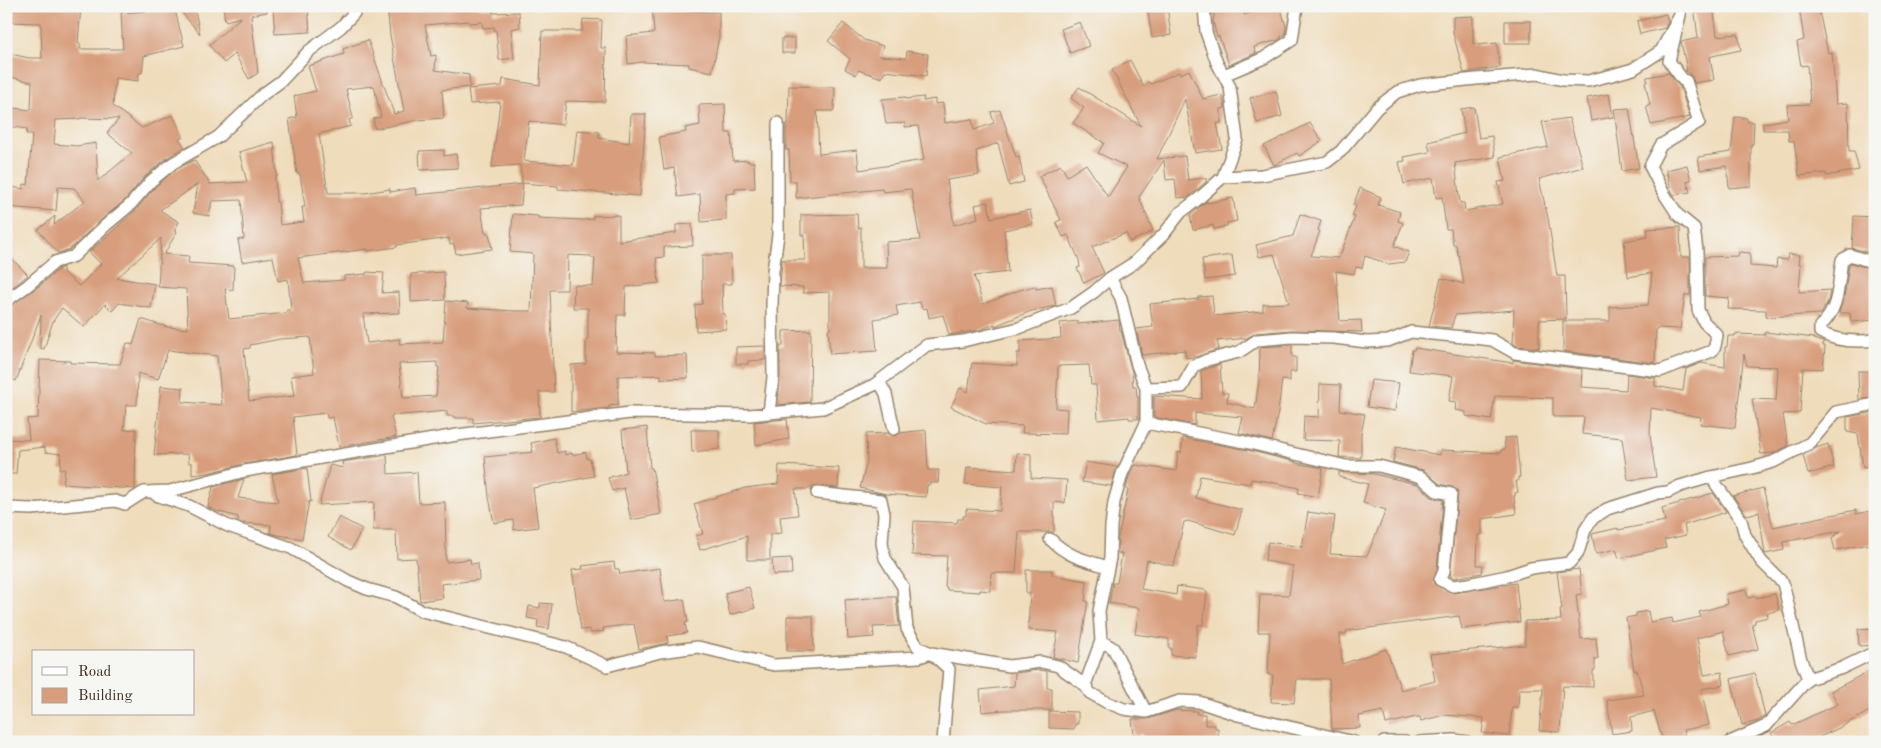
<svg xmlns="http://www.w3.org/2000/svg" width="1881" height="748" font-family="'Old Standard TT',serif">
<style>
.building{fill:#d89d7c;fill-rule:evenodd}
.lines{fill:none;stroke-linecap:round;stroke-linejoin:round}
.street-casing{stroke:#95836c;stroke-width:14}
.street{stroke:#fff;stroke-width:11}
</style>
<rect width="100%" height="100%" fill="#f6f6f2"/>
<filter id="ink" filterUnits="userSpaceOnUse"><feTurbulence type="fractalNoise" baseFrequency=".02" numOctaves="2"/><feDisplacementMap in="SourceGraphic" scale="10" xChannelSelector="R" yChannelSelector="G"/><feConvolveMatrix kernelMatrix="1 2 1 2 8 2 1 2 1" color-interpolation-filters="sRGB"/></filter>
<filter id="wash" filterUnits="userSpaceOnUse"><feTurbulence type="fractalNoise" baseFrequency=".0096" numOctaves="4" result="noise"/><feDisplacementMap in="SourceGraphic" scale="20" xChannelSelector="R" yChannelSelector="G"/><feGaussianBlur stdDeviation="1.12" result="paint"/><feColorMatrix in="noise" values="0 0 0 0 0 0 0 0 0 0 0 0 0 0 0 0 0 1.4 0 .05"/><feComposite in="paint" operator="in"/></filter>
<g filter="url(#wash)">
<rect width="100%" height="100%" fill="#efdcbb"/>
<g id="blocks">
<path class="building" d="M6 6H81L78 43H80V49H123L121 13 150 11 149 6H174L184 46 144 56 142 73H139L138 81 115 78 113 106 142 128 173 115 183 137 179 139 185 147 168 157 146 175 125 200 101 220 70 249 58 253 38 230 55 216 54 225 85 201 74 188 58 187 56 211 6 207V186L23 189 24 184 28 185 32 134H26L27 129 6 126V107L31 110 32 82 6 76V53L29 58H42L41 23 6 22ZM80 118 119 119 107 133 132 153 98 181 96 143 77 146 54 144 56 120 80 119Z
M176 6H194L200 34Z
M223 6H266L267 12 251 15 258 73 249 79 235 54 224 63 209 45 241 17 225 21Z
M298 6H308L310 32 275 34 273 9Z
M387 6H479L480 8H493V13L519 12 520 27 511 29 514 58 499 60 496 31H495L494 27 483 28 482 22 469 23 468 21 425 25 431 56 436 55 435 70 469 75 470 87 442 90 444 118 418 120 375 129 373 119 381 117 374 86 346 89 353 118 349 120 351 126 319 134 328 193H365L390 189V192L415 188 416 195 523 184 521 205 481 208 485 233H489L492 249 456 254 454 244 450 245 449 238 397 245V247L368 251V249L298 258 304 283 344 280V276L366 274 367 272 384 273 382 293 399 292 400 313 363 314 367 343 400 339 399 344 443 342 446 301 468 303 467 308 514 311H531L533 254 510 252 513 214 538 216V218L582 220 593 219V216L619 215V241L676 233V225L692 224 693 246 664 247V257L656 258 659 283 626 287 625 315H617L616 352 655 353V356L687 355 688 378 661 379V375L618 376V405L609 406V408L571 412V365L586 364V340H588V308H573L574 285 593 286 595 258H591V256L568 255 567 290H550L554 392H539L540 417 473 423V418H456L455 416H447V411L391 416 396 437 339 447 333 417 327 418 326 413 293 417 297 455 244 464 207 473 192 475V463H189L188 454 154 455 161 386 183 388 182 402 222 405 217 356 168 350 158 379 138 373 137 405H126L124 430 136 429 135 489 63 484 65 469H60L61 454 45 452V447L18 450 16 474H6V439L29 440 27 419 38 418 40 360 70 361V363L120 364 127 343 133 345 141 319 167 327 188 329 186 289 158 287 161 238 117 278 155 284 151 308 119 303 112 311 105 304 84 327 62 308 53 321 44 349 40 348 41 315 16 381 6 377 7 308 39 286 59 269 63 267V272L79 286 101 264 89 252 135 211 156 186 177 169 194 160 210 184 247 182 239 152 274 142 277 177H275L276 202H278L280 225 304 222 302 207H305L300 174H297L289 119 297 117 294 96 316 91 308 66 344 54 343 49 368 40 394 114 404 111 390 35ZM198 184 193 213 209 216 212 201 241 200 244 239 238 240 242 262 273 257 278 281 288 279 291 310H287V313L229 319 225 289 233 290 234 266 188 263 189 256 164 254 177 232 174 231 179 222 160 210ZM310 337 314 373 291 376 294 396 249 401 244 349 250 348V345L280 339ZM437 362V367H439L436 396 403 398 399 364Z
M652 6H684V11L719 12V37L712 72 689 67V64L643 62 628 64 626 36 654 33Z
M1147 6H1167L1171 35 1152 38Z
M1212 6H1242L1244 15 1272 6H1280L1286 26 1285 35 1281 36V38L1278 40 1254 47 1256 53 1229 65 1219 36 1217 37 1213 22 1214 16Z
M1694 6H1713L1717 36 1738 34 1741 50 1712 56 1710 57 1714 80 1694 83 1692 76 1685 70H1687L1681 42 1698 38Z
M1799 6H1818L1828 53 1832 52 1836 104 1848 103 1849 151H1854L1859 170 1826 176V173L1799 176 1794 141H1789L1788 130H1763V123L1788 119 1787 105 1810 104 1807 65 1801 66 1797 42 1804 40Z
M1666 14 1668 22 1665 28 1640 34 1637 21Z
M1473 16V44L1478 43V45L1497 43 1500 67 1464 73 1453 33V17Z
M583 19 602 20 601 48H606L605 102 566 101 563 125 529 121 524 161 573 165 577 130 599 132V138L629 143 631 114H646L640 196 558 189V186L522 183 520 165 492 167 500 102 470 104 468 89 502 86 503 79 540 85 542 31H582Z
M1505 21H1531V43H1505Z
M1080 22 1089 46 1070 53 1061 29Z
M843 23 864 40 883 46 880 56 906 58 907 51 928 54 926 76 885 71 882 78 858 70 856 75 845 69 850 59 828 41Z
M782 38H795V53H782Z
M1130 60 1144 87 1148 82 1151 84 1179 72 1180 74 1189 70 1203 99 1222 95 1225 108 1221 109V123H1217L1222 149 1195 153 1185 99 1157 159 1185 156 1188 180 1206 178V182L1186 199V197L1177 198 1175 179 1166 180 1164 160 1139 197 1153 231 1130 242 1126 233 1092 247 1104 273 1084 283 1077 268 1080 267 1079 260 1068 235 1063 237 1056 222 1061 220 1039 176 1061 165 1067 176 1086 164 1108 197 1127 167 1098 153 1104 143 1073 123 1084 108 1071 98 1079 87 1141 126 1112 70Z
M1669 73 1680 87 1690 117 1651 125 1646 106 1650 105 1645 82H1647V77Z
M789 86 835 87 834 111H817L819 154 857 150 859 170 924 160 918 126 905 127V123L886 124 882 99 905 97V99L924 97 923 101 935 99V104L943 103 945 123 972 119 974 130 994 123 991 112 1000 110 1016 157 1019 156 1024 182 1009 186 998 143 976 151 979 175 947 180 954 225 978 218 975 205 988 202 991 218 1030 210 1033 224 1004 230 1008 272 974 276 983 304 1020 290 1035 286 1036 289 1052 286 1056 306 1031 311 995 326V324L979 330 949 335 943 315 929 318 927 308 922 309 920 302 896 306 898 315 874 319 877 351 830 354 828 329H830V292L803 293V287L780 286 782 260H805L804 235H801V215L857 214 858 228 861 227V268H887L886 242 920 240 911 189 883 192 882 189 796 198V181H790L789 150H786V124H788Z
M1276 91 1282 116 1257 123 1250 98Z
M1609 94 1613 117 1591 121 1587 98Z
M725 104 726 133H731L733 161 748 160V162H754L755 188 735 189V193L726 194V220L701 222 700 194 678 197 674 168 664 170 659 137 686 132 685 128 700 125 699 105Z
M1474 107 1479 138 1492 136 1495 157 1455 163 1460 203H1464L1465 211 1503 204 1498 182 1505 181 1500 157 1548 147 1542 122 1569 118 1583 167 1539 179 1548 218 1557 276H1565L1566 319 1539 320V348L1517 346 1513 343 1514 310 1455 315 1451 328 1429 326 1441 278 1464 284 1459 255H1458L1456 245H1453L1451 229H1446L1442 197 1436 198 1433 178 1404 184 1399 162 1405 161 1404 157 1430 152 1428 142 1465 133 1461 109Z
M1629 108 1639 168 1622 171 1614 109Z
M1735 117 1747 118V121L1754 122 1753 144H1751V186L1729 188 1727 166 1700 170 1698 157 1731 152Z
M1310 123 1322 141 1299 156 1297 153 1274 165 1264 146Z
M444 150V156L456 154 458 168 420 170 419 151Z
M1687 165 1691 180 1687 181 1690 192 1674 195 1671 190 1666 170Z
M1360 188 1381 197 1378 205 1400 212 1398 221 1403 223 1394 246 1409 252 1405 262 1389 264 1365 256 1362 268 1356 267 1354 274 1336 271 1340 321 1361 320 1362 332 1292 330 1256 333 1247 338 1217 341 1219 349 1196 357 1186 358 1185 350 1142 355 1136 329 1153 327 1150 304 1198 299V297L1212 296 1214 316 1263 311V304L1289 303 1274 254 1259 257 1256 245 1293 236 1300 214 1321 221 1318 230 1320 231 1311 256 1339 258 1355 217 1352 216 1356 206 1353 205Z
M1233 198 1237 221 1227 223V226L1214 229 1213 225 1193 230 1190 215 1207 201V203Z
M1854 216 1875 217V254L1852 248Z
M1680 227 1681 257H1690V295H1685L1680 329 1656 328 1655 363 1563 351V321H1610V307L1648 305 1652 273 1628 277 1624 241 1648 237 1647 229Z
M1739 252 1750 253V266L1776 268 1777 259 1787 260 1788 254 1800 255 1799 264H1801L1799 292 1830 290 1828 301 1821 314 1766 317V310L1728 309 1729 298 1705 296V257L1738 256Z
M6 253 28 275 9 290 6 288Z
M702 255H731L732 284H722L723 314H725L726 329 696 331 695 305 702 304Z
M1232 255 1235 276 1205 280 1202 259Z
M1851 263 1874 270 1875 320 1851 322 1850 313H1839L1844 297 1849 265Z
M444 272 445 300 411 302V274Z
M1119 320 1120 331H1121L1132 372 1133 386H1136L1137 396H1138V419H1129V417L1098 420 1096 385H1091L1089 365 1058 366 1056 408 1067 409 1066 434 1022 433 1023 426 986 424 951 407 960 388 968 392 972 363 1017 366V353H1020V341L1061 338 1060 323 1078 321V324Z
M811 330 810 402 778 405 780 377V346H783V331Z
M1765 332 1814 338V339L1823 342V346H1825L1823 369 1803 368 1800 413 1783 414 1788 446 1774 453 1761 454 1752 399 1776 400 1778 367 1747 366 1744 354 1735 428 1700 424 1701 417 1651 408 1650 435 1656 477 1628 480 1622 438 1582 434 1584 417H1553V398L1495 396 1491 420 1466 416V412L1455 410 1456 402 1449 401 1453 376 1409 371 1412 350H1414L1415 348 1513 363V360L1582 369 1581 387 1626 390 1627 374 1655 378V386L1683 391 1686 369 1701 363 1725 367V347H1727L1728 336H1735V334L1765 335Z
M1292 345V357H1296V372H1290V381L1282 380 1278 412 1272 441 1239 433 1243 417 1195 413V425L1154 417V396L1202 399 1201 371 1220 364 1222 393H1228L1227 402 1255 409 1259 380 1260 347Z
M765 346V360L748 361V364H736V347Z
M1858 371H1875V397L1859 400Z
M1371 380 1399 383 1395 411 1367 407Z
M1320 384 1341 385 1340 410 1365 414 1361 434V458L1339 457 1340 441 1303 440 1304 416 1319 417Z
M1875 412V466L1863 468 1858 434 1847 432V417Z
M787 419 789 439 756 445 754 422Z
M647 427 650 468H652L661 514 631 520 624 488 612 491 608 478 626 472 622 430Z
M691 430H719V449L692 452Z
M926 430 928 470H939L938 483H930L929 485H927L926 497 886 494 860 488 867 462 866 434 888 433 895 436 900 433Z
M1516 437 1520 477H1518V481H1516L1518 492 1515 493V496H1514L1516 514 1482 519V535H1478L1477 565H1483L1482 573 1454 578 1450 576 1458 491 1453 487 1440 484 1423 470 1393 462 1396 447 1440 455V450L1501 453V450L1505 449 1504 438Z
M554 438 557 453 565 451V455L572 453V455L586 452 587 459H590L594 476 533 488 538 527 514 530 513 520 494 523 489 497 485 457 533 452 531 443Z
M1183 438 1243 449 1296 462 1295 463 1323 468 1318 497 1298 493 1299 488 1265 481 1251 479 1250 484 1200 476 1196 498 1242 510 1235 535 1188 521 1184 522 1174 566 1147 560 1141 589 1176 595 1177 586 1205 590 1207 593 1203 625H1198L1195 657 1171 655V648H1169V639L1135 634 1139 608 1109 603 1113 583H1117L1122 554 1118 553V537L1125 505 1128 489H1126L1129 477 1135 465 1176 471 1178 452 1181 453Z
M1828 444 1834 467 1808 474 1803 455 1816 448Z
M1017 453 1031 454V478L1067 480 1065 503 1054 502V532H1019L1016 573H991L990 591 980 590V592L947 590V587H945L947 556 912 555 914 521 957 523 958 519H963V516H966V509L1000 511 1002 487 965 484 967 467 1016 470Z
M387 455 388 474 417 472 419 503 445 502 446 562 470 559 471 564 478 563 479 580 441 584 443 598 420 601 416 558 397 559 396 530H373L374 502 319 505 330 465 343 468 342 462Z
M1086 462 1117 467 1111 486 1082 482Z
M779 465 839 468 838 488 817 486 809 488V489H795L798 515 780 517 782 533 770 534V560H747V536L700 550 696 536 703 534 694 504 745 488 778 484Z
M307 468 311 502 309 501 302 539 278 535 270 533 271 525 241 523 238 521V517L216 511 208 507 213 487 244 479 238 498 278 502 272 474Z
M1339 472 1374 474 1417 484 1432 497 1443 500 1437 569 1433 580 1434 584 1454 593 1516 583 1520 622 1462 629 1459 616 1346 631V634H1340L1342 664 1386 649 1401 690 1435 681 1430 654 1525 645V621L1561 620 1560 609H1562L1557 572 1579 569 1582 594 1576 595 1581 639 1596 638 1598 659H1595V670H1593V687L1563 686 1560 732 1539 731 1543 689H1519L1518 707H1512L1509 736 1482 733 1484 718 1444 715 1421 721 1420 717H1416L1386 724 1383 711 1359 716 1360 728 1332 729 1329 679H1297L1294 703 1271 702 1273 675H1268L1270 632H1258L1260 594 1289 595 1293 566 1265 561 1268 542 1302 547 1308 512 1335 516 1330 554 1367 556 1386 510 1363 503 1368 484 1339 477Z
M1763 488 1773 527 1856 510V514L1875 510V543L1835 550 1832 538 1841 531 1783 542 1784 550 1765 554 1759 512 1747 515 1733 496Z
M1713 493 1726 512 1684 525 1686 535 1664 540 1666 548 1619 558 1616 549 1596 554 1592 534 1618 528V530L1665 521 1662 508Z
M339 517 362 529 351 550 328 537Z
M791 558 792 574 773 575 772 559Z
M614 562 615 569H619L620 574 660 568 664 600 665 602 684 599 688 622 685 623 687 633 667 636 668 643 639 649 634 624 603 628 604 631 590 633 589 629 581 630 572 570 583 569 582 566Z
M1026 570H1052V575L1087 581 1085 601H1088L1078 663 1053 657 1058 632 1028 630 1030 593H1026Z
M749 587 755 608 730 615 725 593Z
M1746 590 1748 598 1756 596V598L1775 594 1779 610 1767 613 1768 617 1755 620V623L1752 624 1758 649 1729 656 1723 631 1697 638 1704 675 1722 672 1724 685 1701 689 1709 725 1683 730 1686 742H1663L1654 711 1631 717 1632 731 1612 734 1607 700 1644 695 1637 670 1634 671 1626 618 1636 616V613L1648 611 1650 622 1672 618 1673 623 1701 617 1699 612 1728 604 1726 594Z
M882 597H896L899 626 873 627 874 637 848 639 845 600Z
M540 603 552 604 549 629 537 627 538 620 527 618 529 606 540 608Z
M787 616H813L814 651H787Z
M1875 628V645L1859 646 1858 629Z
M1875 668V708L1839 728 1809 742H1777L1771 733 1790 722 1792 725 1838 704 1831 691Z
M1039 670 1047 671V688H1052V710H1003L982 712 980 690 1014 686 1015 673Z
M1755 673 1765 716 1758 721 1742 725 1731 679Z
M1176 710 1197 711 1196 714H1205V725H1215V728H1218V742H1143L1142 734 1134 735 1132 719H1148Z
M1049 711 1078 712V724H1075L1074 729 1049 728Z"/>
</g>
</g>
<g filter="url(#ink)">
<use href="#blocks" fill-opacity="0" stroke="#95836c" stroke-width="1"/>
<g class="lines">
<g class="street-casing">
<path id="street" d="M1204 6 1206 32 1217 63 1230 87 1237 139 1223 177
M1224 75 1264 58 1292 40 1297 6
M1875 263 1850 255 1842 260C1838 283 1840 309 1820 326V332C1836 342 1857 342 1875 340
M6 301 27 286 55 262 74 256 106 225 130 205 151 181 173 163 218 137 262 95 281 81 309 51 341 27 354 13 355 6
M879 381 886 394 894 429
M1146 388 1182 387 1194 366 1207 360 1239 352 1257 340 1292 337 1334 338 1367 342 1388 341 1411 332 1474 338 1492 340 1515 353 1660 371 1712 351 1715 346 1717 335 1704 322 1698 310 1697 251 1694 228 1678 215 1663 192 1650 166 1661 145 1699 122 1686 81 1683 80 1669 61 1680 15V6
M769 413 773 377 772 305 773 271 778 235V123
M1146 423 1245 442 1346 466H1379L1421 477 1437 491 1451 494 1444 571 1440 580 1453 586 1468 584 1507 576 1531 568 1569 563 1578 553 1585 530 1593 518 1607 509 1658 493 1668 492 1680 486 1711 477 1752 468 1773 462 1810 443 1836 412 1875 404
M1711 477 1741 520 1745 535 1761 561 1783 583 1801 660 1808 679
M817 493 881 500 884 514 882 543 885 558 903 587 907 629 918 647 931 653 949 669 943 742
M156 495 189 506 228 526 291 548 348 581 367 589 396 597 422 611 566 647 607 666 660 652 698 647 774 665 919 657 931 653 1009 666 1041 662 1058 666 1085 685 1101 641 1099 611 1110 558 1111 526 1114 502 1122 474 1146 423V388L1137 365 1121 298 1110 278
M6 508 32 509 115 501 125 504 144 492 170 491 245 471 457 435 630 413 749 415 823 408 874 385 927 345 963 341 1019 328 1071 308 1094 292 1110 278 1134 263 1164 234 1181 212 1197 200 1223 177 1262 175 1327 162 1341 151 1377 108 1397 92 1420 85 1476 79 1537 74 1563 80 1588 81 1612 75 1633 69 1661 51 1680 15
M1050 539C1068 557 1084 560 1108 567
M1101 641 1113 648 1146 712
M1085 685 1090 693 1106 702 1124 709 1146 712 1180 701 1199 702 1238 715 1354 742
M1384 742H1405
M1420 742 1454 740 1467 742
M1730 742 1766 726 1808 679 1842 668 1875 652"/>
</g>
<use href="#street" class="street"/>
</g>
</g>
<rect width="1881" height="748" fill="none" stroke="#f6f6f2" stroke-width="25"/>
<rect x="32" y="650" width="162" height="65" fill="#f6f6f2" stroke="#aba49d"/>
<rect x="42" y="667" width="25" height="8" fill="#ffffff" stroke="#aba49d"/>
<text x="78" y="676" font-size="15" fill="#3b2a1e">Road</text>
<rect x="42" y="688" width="25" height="15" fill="#d89d7c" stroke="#aba49d"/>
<text x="78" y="700" font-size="15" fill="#3b2a1e">Building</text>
</svg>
